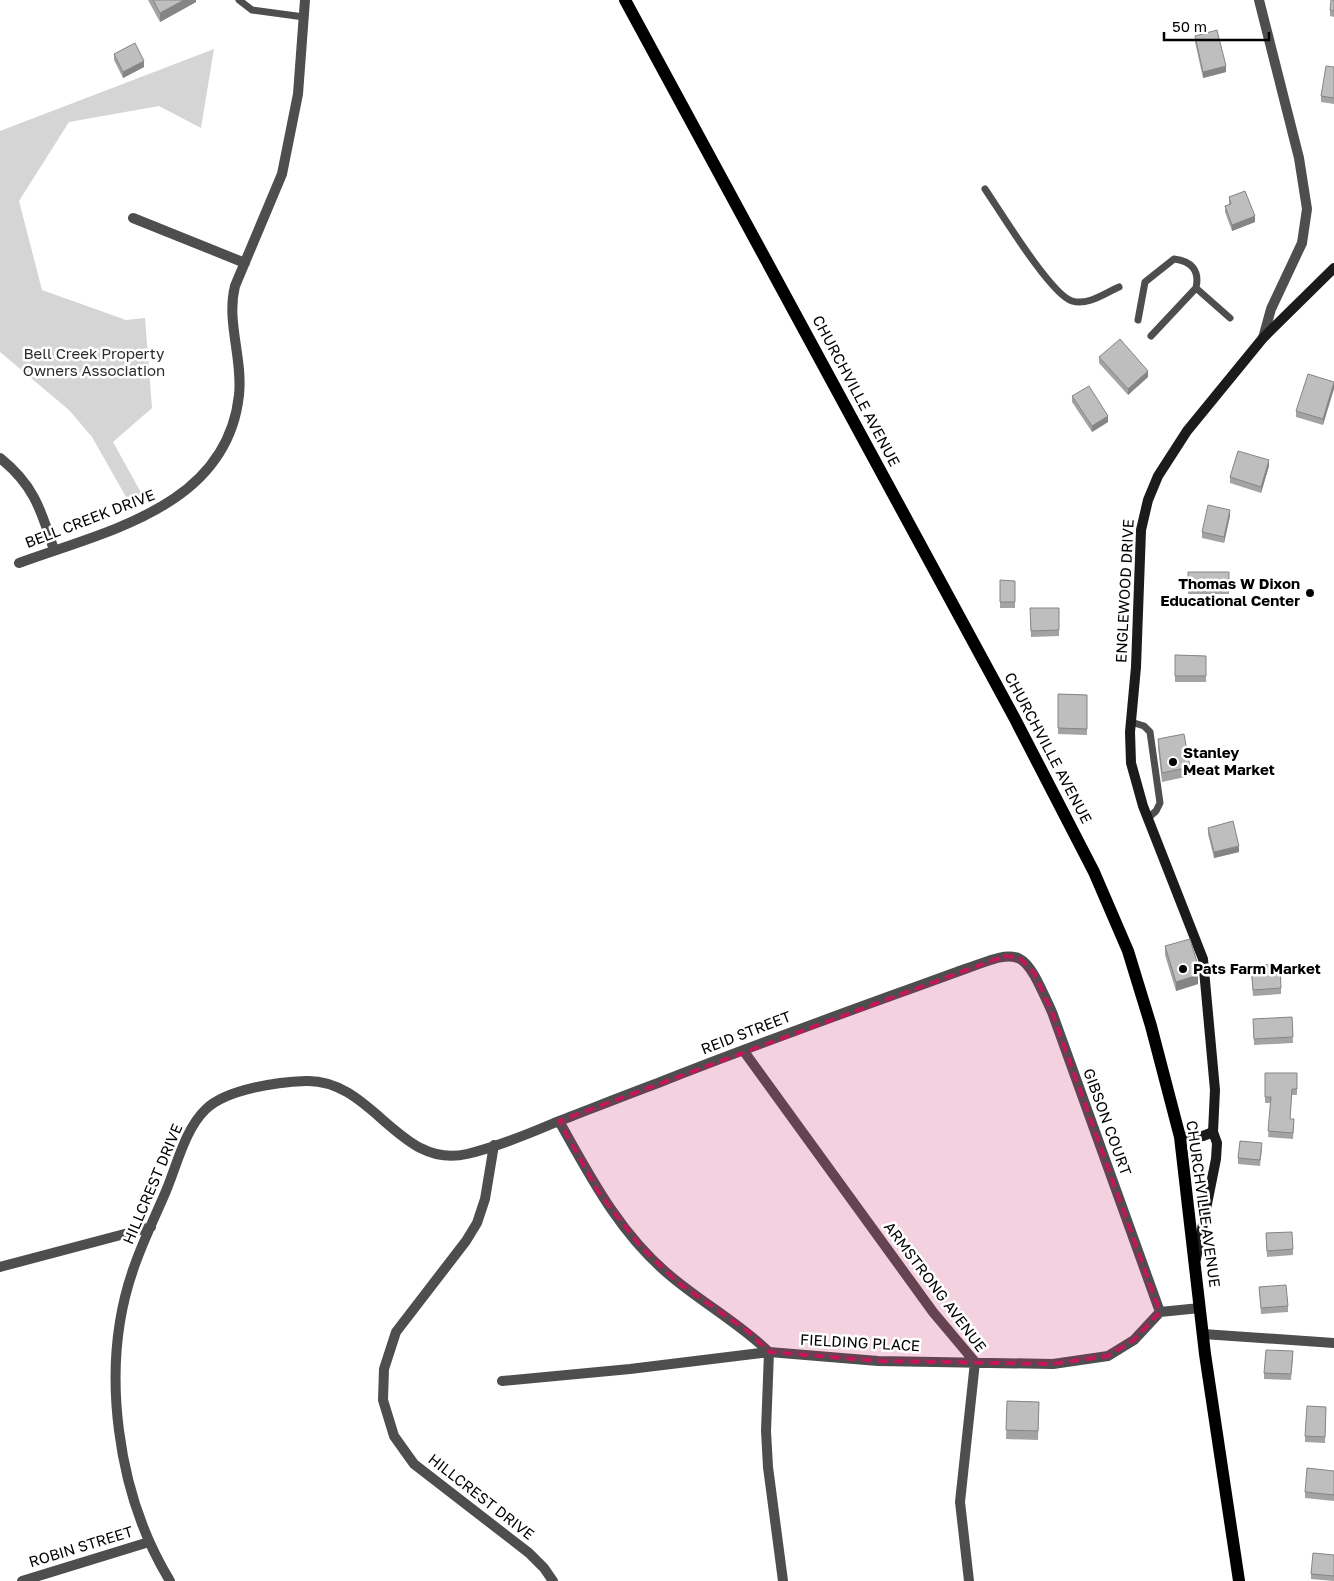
<svg xmlns="http://www.w3.org/2000/svg" width="1334" height="1581" font-family="'Golos Text',sans-serif">
<style>
.green{fill:#d5d5d5}
.lines{fill:none;stroke-linecap:round;stroke-linejoin:round}
.lane{stroke:#4e4e4e;stroke-width:7}
.street{stroke:#4e4e4e;stroke-width:10}
.secondary{stroke:#1b1b1b;stroke-width:10}
.primary{stroke:#000;stroke-width:12}
.wall{fill:#a3a3a3}
.shaded-wall{fill:#858585}
.building{fill:#bebebe;stroke:#858585}
.marked{fill:#c2185b;fill-opacity:0.2;stroke:#c2185b;stroke-width:4;stroke-dasharray:10 6;stroke-linejoin:round}
.poi-dot{fill:#000;stroke:#fff;stroke-width:2}
.labels{text-anchor:middle;stroke-width:5;stroke-linejoin:round;paint-order:stroke}
.park-label{font-size:15px;fill:#2c2c2c;stroke:#fff}
.street-label{font-size:15px;fill:#000;stroke:#fff}
.poi-label{font-size:15px;font-weight:bold;fill:#000;stroke:#fff;text-anchor:start}
</style>
<rect width="100%" height="100%" fill="#fff"/>
<path class="green" d="M214 49 201 128 159 106 69 122 19 201 42 290 126 320 145 318 152 408 113 442 144 498 130 504 92 437 69 410 0 352V131Z"/>
<g class="lines">
<path class="lane" d="M239 0 252 10 304 17
M985 189C1000 211 1051 295 1072 301 1088 306 1105 293 1119 287
M1196 288 1230 318
M1138 320 1145 282 1174 259C1191 261 1200 270 1196 288L1151 336
M1131 722 1144 726 1150 732 1160 803 1156 811 1148 818"/>
<path class="street" d="M1259 0 1299 158 1307 209 1302 243 1271 309 1263 338
M133 218 245 263
M0 458C34 485 41 510 54 550
M19 563C106 531 227 507 239 395 243 358 226 322 235 286L282 174 298 94 305 0
M743 1050 933 1312 975 1362 960 1502 969 1581
M559 1121C590 1176 618 1231 667 1273 699 1301 738 1322 769 1352L766 1431 768 1467 783 1581
M494 1145 485 1199 477 1223 466 1241 396 1332 384 1369 383 1400 394 1436 414 1464 529 1553 544 1568 553 1581
M0 1267 151 1227
M1203 1334 1334 1343
M502 1381 630 1369 769 1352 878 1361 1053 1364 1108 1356 1134 1340 1160 1312 1200 1308
M22 1581 149 1542
M170 1581C117 1494 99 1368 133 1270 142 1243 155 1217 166 1191 177 1165 185 1129 206 1109 227 1089 277 1082 306 1081 373 1079 399 1170 467 1154 496 1147 526 1135 554 1123 588 1110 623 1096 658 1083 756 1044 855 1009 954 973 1023 948 1021 944 1052 1012L1160 1312"/>
<path class="secondary" d="M1180 1137 1203 1136 1213 1132
M1196 1259 1216 1159 1217 1143 1213 1132 1215 1090 1203 959 1143 806 1131 763 1130 732 1136 667 1141 530 1148 500 1158 476 1187 431 1263 338 1334 268"/>
<path class="primary" d="M625 0 1015 719 1094 872 1128 951 1151 1026 1180 1137 1205 1354 1239 1581"/>
</g>
<path class="wall" d="M148 0H196V2L160 22Z
M1334 0V17L1330 16V10Z
M1195 36 1226 72 1203 78 1195 42Z
M114 54 144 67 123 78 114 60Z
M1334 67V104L1321 102V96Z
M1229 197 1255 222 1232 231 1225 212V206L1229 205Z
M1099 357 1148 377 1128 395 1099 363Z
M1334 382 1323 425 1296 417V411Z
M1072 396 1108 422 1092 432 1072 402Z
M1269 466 1261 493 1230 483V477Z
M1230 516 1224 543 1202 538V532Z
M1188 572H1229V594H1188Z
M1000 580 1015 581V608H1000Z
M1030 608H1059V636L1031 637Z
M1175 655 1206 656V682H1175Z
M1058 694 1087 695V735L1058 734Z
M1158 739 1190 767V776L1162 782 1158 748Z
M1208 828 1239 852 1214 858 1208 834Z
M1165 946 1198 984 1176 991 1165 955Z
M1251 966 1281 988V994L1253 996Z
M1292 1017 1293 1043 1254 1045 1253 1019Z
M1265 1073H1297V1095H1292L1290 1119 1294 1125 1293 1139 1268 1137 1271 1103H1265Z
M1262 1149 1260 1166 1238 1164V1158Z
M1266 1233 1293 1249V1255L1267 1257Z
M1259 1287 1288 1306V1312L1261 1314Z
M1293 1357 1291 1380 1264 1379V1373Z
M1007 1401 1039 1402 1038 1440 1006 1439Z
M1326 1407 1325 1443 1305 1442V1436Z
M1334 1471V1501L1305 1498V1492Z
M1334 1555V1581L1311 1579V1574Z"/>
<path class="shaded-wall" d="M184 0H196V2L160 22V13Z
M144 61V67L123 78V72Z
M1226 66V72L1203 78V72Z
M1255 216V222L1232 231V225Z
M1148 371V377L1128 395V389Z
M1334 383V389L1323 425V419Z
M1108 416V422L1092 432V426Z
M1269 460V466L1261 493V487Z
M1230 510V516L1224 543V537Z
M1239 846V852L1214 858V852Z
M1198 975V984L1176 991V982Z"/>
<path class="building" d="M153 0H184L160 13Z
M1331 0H1334V11L1330 10Z
M1217 30 1226 66 1203 72 1195 36Z
M135 43 144 61 123 72 114 54Z
M1326 66 1334 67V98L1321 96Z
M1245 191 1255 216 1232 225 1225 206 1231 204 1229 197Z
M1120 339 1148 371 1128 389 1099 357Z
M1308 374 1334 382 1323 419 1296 411Z
M1089 386 1108 416 1092 426 1072 396Z
M1238 451 1269 460 1261 487 1230 477Z
M1208 505 1230 510 1224 537 1202 532Z
M1188 572H1229V588H1188Z
M1000 580 1015 581V602H1000Z
M1030 608H1059V630L1031 631Z
M1175 655 1206 656V676H1175Z
M1058 694 1087 695V729L1058 728Z
M1184 734 1190 767 1162 773 1158 739Z
M1233 821 1239 846 1214 852 1208 828Z
M1190 939 1197 962 1198 975 1176 982 1165 946Z
M1280 964 1281 988 1253 990 1251 966Z
M1292 1017 1293 1037 1254 1039 1253 1019Z
M1265 1073H1297V1089H1292L1290 1119H1294L1293 1133 1268 1131 1271 1097H1265Z
M1240 1141 1262 1143 1260 1160 1238 1158Z
M1292 1232 1293 1249 1267 1251 1266 1233Z
M1286 1285 1288 1306 1261 1308 1259 1287Z
M1266 1350 1293 1351 1291 1374 1264 1373Z
M1007 1401 1039 1402 1038 1431 1006 1430Z
M1307 1406 1326 1407 1325 1437 1305 1436Z
M1307 1468 1334 1471V1495L1305 1492Z
M1313 1553 1334 1555V1576L1311 1574Z"/>
<path class="marked" d="M1004 956 1019 957 1035 974 1052 1012 1160 1312 1134 1340 1108 1356 1053 1364 878 1361 769 1352 750 1333 677 1282 641 1247 599 1193 559 1121Z"/>
<g class="poi-dot">
<circle cx="1310" cy="593" r="5"/>
<circle cx="1173" cy="762" r="5"/>
<circle cx="1183" cy="969" r="5"/>
</g>
<g class="labels">
<g class="park-label">
<text x="94" y="359">Bell Creek Property<tspan x="94" dy="17">Owners Association</tspan></text>
</g>
<g class="street-label">
<text transform="translate(856 391) rotate(62)" y="5">CHURCHVILLE AVENUE</text>
<text transform="translate(90 519) rotate(-21)" y="5">BELL CREEK DRIVE</text>
<text transform="translate(1125 591) rotate(-87)" y="5">ENGLEWOOD DRIVE</text>
<text transform="translate(1048 748) rotate(62)" y="5">CHURCHVILLE AVENUE</text>
<text transform="translate(746 1033) rotate(-21)" y="5">REID STREET</text>
<text transform="translate(1107 1122) rotate(70)" y="5">GIBSON COURT</text>
<text transform="translate(153 1184) rotate(-67)" y="5">HILLCREST DRIVE</text>
<text transform="translate(1203 1204) rotate(82)" y="5">CHURCHVILLE AVENUE</text>
<text transform="translate(935 1287) rotate(53)" y="5">ARMSTRONG AVENUE</text>
<text transform="translate(860 1343) rotate(3)" y="5">FIELDING PLACE</text>
<text transform="translate(481 1497) rotate(38)" y="5">HILLCREST DRIVE</text>
<text transform="translate(81 1547) rotate(-17)" y="5">ROBIN STREET</text>
</g>
<g class="poi-label">
<text x="1300" y="589" text-anchor="end">Thomas W Dixon<tspan x="1300" dy="17">Educational Center</tspan></text>
<text x="1183" y="758">Stanley<tspan x="1183" dy="17">Meat Market</tspan></text>
<text x="1193" y="974">Pats Farm Market</text>
</g>
</g>
<path d="M1164 32v8h105v-8" fill="none" stroke="#000000" stroke-width="2.5"/>
<text x="1172" y="32" font-size="15" fill="#000000" stroke="#ffffff" stroke-width="4" paint-order="stroke">50 m</text>
</svg>
